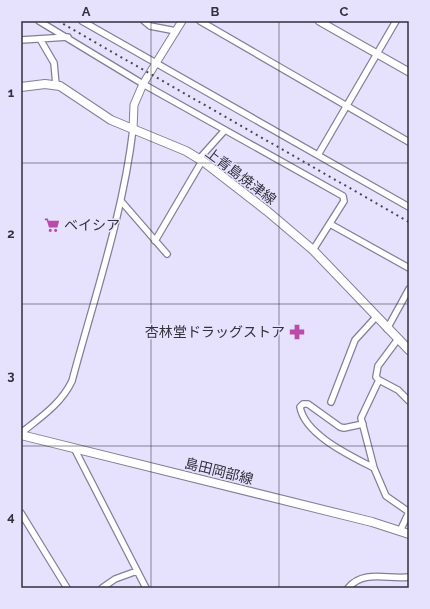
<svg xmlns="http://www.w3.org/2000/svg" width="430" height="609" font-family="Raleway,'Noto Sans JP',sans-serif">
<style>
.lines{fill:none;stroke-linecap:round;stroke-linejoin:round}
.minor-casing{stroke:#837f98;stroke-width:8}
.tertiary-casing{stroke:#837f98;stroke-width:9}
.secondary-casing{stroke:#837f98;stroke-width:10}
.minor{stroke:#fff;stroke-width:5.5}
.tertiary{stroke:#fff;stroke-width:7}
.secondary{stroke:#fff;stroke-width:8}
.rail{stroke:#484653;stroke-width:2;stroke-dasharray:2 4;stroke-linecap:butt}
.grid{fill:none;stroke:#32313c;stroke-width:1;stroke-opacity:0.55}
.labels{text-anchor:middle;stroke-width:3;stroke-linejoin:round;paint-order:stroke}
.street-label{font-size:14px;fill:#32313c;stroke:#e6e2fe}
.poi-label{font-size:14px;fill:#32313c;stroke:#e6e2fe;text-anchor:start}
.neatline{fill:none;stroke:#32313c;stroke-width:1.5}
.grid-label{font-size:13px;text-anchor:middle;font-weight:bold;fill:#32313c}
</style>
<rect width="100%" height="100%" fill="#e6e2fe"/>
<g class="lines">
<g class="minor-casing">
<path id="minor" d="M39 21 143 84 343 196 344 201 313 250
M82 21 409 207
M144 21 150 26 176 31
M200 21 409 142
M40 39 54 63 56 85
M21 40 68 37
M318 155 396 21
M199 159 225 130
M121 201 167 254
M330 224 409 268
M155 241 202 161
M387 329 409 289
M398 339 378 366 376 377 379 380 361 418 374 468 386 496 409 512
M379 380 398 390 409 401
M331 402 355 340 376 317
M363 424 344 428 340 427 308 404H303L300 407C305 435 351 456 374 468
M21 433C41 417 61 404 72 381 94 298 123 215 133 129
M74 448 146 588
M21 513 67 588
M400 531 409 512
M102 588 115 579 137 571
M348 588C364 569 388 580 409 577"/>
</g>
<g class="tertiary-casing">
<path id="tertiary" d="M319 21 409 72
M133 129 134 105 143 84 182 21"/>
</g>
<g class="secondary-casing">
<path id="secondary" d="M21 87 45 84 60 86 111 120 186 151 204 162 267 211 313 250 409 350
M21 435 372 522 409 534"/>
</g>
<use href="#minor" class="minor"/>
<use href="#tertiary" class="tertiary"/>
<use href="#secondary" class="secondary"/>
<path class="rail" d="M58 21 409 222"/>
</g>
<path class="grid" d="M151 21V588M279 21V588M21 163H409M21 304H409M21 446H409"/>
<defs>
<g id="supermarket-bare" transform="scale(1.2)"><path d="M-6-5.5h2.5l.6 2H6L4.5 2H-2.5L-4.4-4H-6ZM-1.5 3.2a1.3 1.3 0 1 0 .1 0ZM3 3.2a1.3 1.3 0 1 0 .1 0Z" fill="#ba4ba8" stroke="#e6e2fe" stroke-width="2.5" paint-order="stroke"/></g>
<g id="pharmacy-bare" transform="scale(1.2)"><path d="M-2-6h4v4h4v4h-4v4h-4v-4h-4v-4h4Z" fill="#ba4ba8" stroke="#e6e2fe" stroke-width="2.5" paint-order="stroke"/></g>
</defs>
<g fill-rule="evenodd">
<use href="#supermarket-bare" x="52" y="225"/>
<use href="#pharmacy-bare" x="297" y="332"/>
</g>
<g class="labels">
<g class="street-label">
<text transform="translate(241 176) rotate(37)" y="5">上青島焼津線</text>
<text transform="translate(219 471) rotate(14)" y="5">島田岡部線</text>
</g>
<g class="poi-label">
<text x="64" y="230">ベイシア</text>
<text x="285" y="337" text-anchor="end">杏林堂ドラッグストア</text>
</g>
</g>
<rect width="430" height="609" fill="none" stroke="#e6e2fe" stroke-width="44"/>
<rect x="22" y="22" width="386" height="565" class="neatline"/>
<g class="grid-label">
<text x="86" y="16">A</text>
<text x="215" y="16">B</text>
<text x="344" y="16">C</text>
<text x="11" y="97">1</text>
<text x="11" y="238">2</text>
<text x="11" y="380">3</text>
<text x="11" y="521">4</text>
</g>
</svg>
